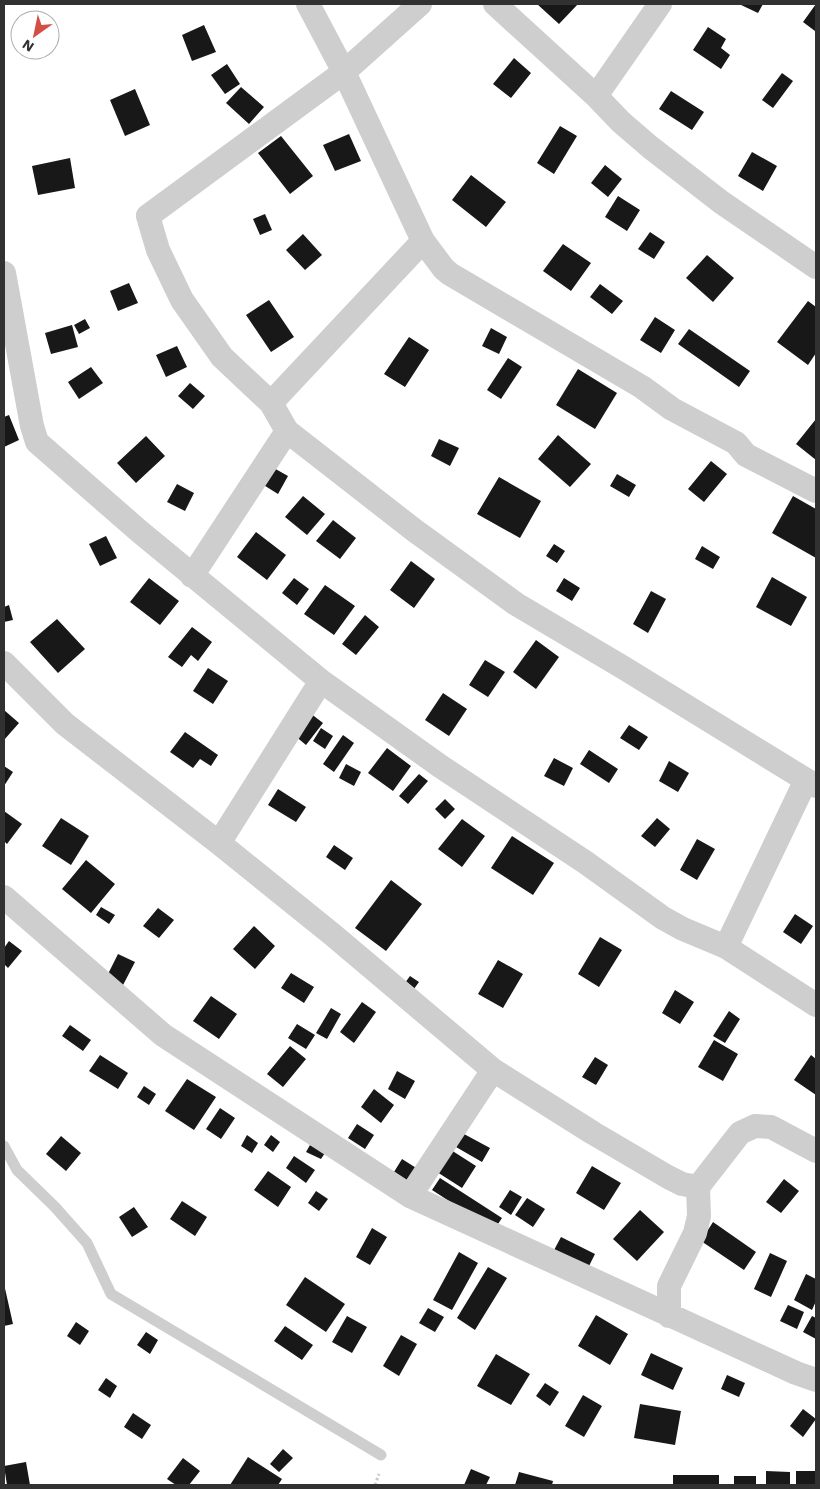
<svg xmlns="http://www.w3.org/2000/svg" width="820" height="1489" font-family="'Work Sans',sans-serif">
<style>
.building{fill:#181818}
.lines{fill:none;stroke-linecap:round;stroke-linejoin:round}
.path{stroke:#c8c8c8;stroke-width:3;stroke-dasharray:2.5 2.5;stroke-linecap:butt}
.service{stroke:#cecece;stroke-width:11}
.minor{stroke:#cecece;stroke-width:24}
</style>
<rect width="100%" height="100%" fill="#fff"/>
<path class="building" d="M537 4H578L559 24Z
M739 4H763L758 13Z
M816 4V30L815 31 803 22Z
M204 25 216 52 192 61 182 35Z
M708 27 726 39 721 48 730 55 721 69 693 50Z
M514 58 531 73 511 98 493 84Z
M227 64 240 84 225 94 211 75Z
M782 73 793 81 773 108 762 100Z
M241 87 264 107 249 124 226 103Z
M135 89 150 125 125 136 110 100Z
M671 91 704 112 692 130 659 109Z
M560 126 577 136 554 174 537 163Z
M349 134 361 161 335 171 323 145Z
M281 136 313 176 290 194 258 153Z
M752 152 777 166 763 191 738 176Z
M70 158 75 188 38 195 32 166Z
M605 165 622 179 608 197 591 183Z
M471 175 506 202 486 227 452 200Z
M618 196 640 210 627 231 605 217Z
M265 214 272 230 260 235 253 219Z
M650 232 665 242 654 259 638 249Z
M303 234 322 255 305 270 286 250Z
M563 244 591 263 571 291 543 271Z
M707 255 734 278 713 302 686 278Z
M129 283 138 303 118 311 110 291Z
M600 284 623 301 612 314 590 297Z
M269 300 294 337 271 352 246 315Z
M808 301 816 307V353L808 365 777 342Z
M655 317 675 330 661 353 640 340Z
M85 319 90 328 79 334 74 325Z
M72 325 78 347 51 354 45 333Z
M491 328 507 337 499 354 482 346Z
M689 329 750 371 739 387 678 344Z
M409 337 429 350 405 387 384 374Z
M177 346 187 367 166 377 156 355Z
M508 358 522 367 501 399 487 390Z
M91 367 103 383 79 399 68 382Z
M578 369 617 393 595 429 556 405Z
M190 383 205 396 193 409 178 396Z
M9 415 19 440 4 447V417Z
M816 419V460L796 444Z
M558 435 591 464 570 487 538 459Z
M146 436 165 456 136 483 117 463Z
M439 439 459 448 450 466 431 456Z
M711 461 727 474 704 502 688 489Z
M272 467 288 476 278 494 262 484Z
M617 474 636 485 629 497 610 486Z
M499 477 541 501 520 538 477 514Z
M177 484 194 493 185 511 167 502Z
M303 496 325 514 307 535 285 517Z
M793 496 816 509V558L772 533Z
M333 520 356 538 340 559 316 541Z
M256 532 286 555 267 580 237 557Z
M106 536 117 558 100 566 89 544Z
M554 544 565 551 557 563 546 556Z
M702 546 720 557 713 569 695 559Z
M411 561 435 579 414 608 390 590Z
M772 577 807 597 791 626 756 607Z
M149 578 179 601 160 625 130 602Z
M294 578 309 589 297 605 282 593Z
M564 578 580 588 572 601 556 591Z
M325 585 355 606 334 635 304 614Z
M651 591 666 599 648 633 633 624Z
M9 605 13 620 4 622V607Z
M365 615 379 627 356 655 342 644Z
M57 619 85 649 58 673 30 642Z
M192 627 212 642 198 661 191 655 182 667 168 657Z
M536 640 559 657 536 689 513 672Z
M485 660 505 672 488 697 469 685Z
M208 668 228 681 213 704 193 691Z
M443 693 467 709 449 736 425 720Z
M4 710 19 723 4 740Z
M310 713 323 723 306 745 294 735Z
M629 725 648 737 639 750 620 738Z
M321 728 333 736 325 749 313 741Z
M185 732 218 755 211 766 200 759 193 768 170 752Z
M343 735 354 743 334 772 323 764Z
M387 748 411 766 393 791 368 773Z
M589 750 618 769 609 783 580 764Z
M554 758 573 768 564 786 544 776Z
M669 761 689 773 678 792 659 781Z
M346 764 361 772 354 786 339 778Z
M4 766 13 772 4 786Z
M419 774 428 781 408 804 399 796Z
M278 789 306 807 296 822 268 805Z
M445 799 455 809 445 819 435 809Z
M4 811 22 824 7 844 4 841Z
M61 818 89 836 71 865 42 846Z
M657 818 670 829 655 847 641 836Z
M462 819 485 836 462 867 438 849Z
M512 836 554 863 533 895 491 868Z
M697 839 715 849 697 880 680 870Z
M334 845 353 858 345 870 326 857Z
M86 860 115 884 91 913 62 889Z
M391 880 422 904 386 951 355 928Z
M101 907 115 915 109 924 96 915Z
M158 908 174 920 159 938 143 926Z
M795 914 813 926 801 944 783 932Z
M254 926 275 946 255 969 233 949Z
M600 937 622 950 599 987 578 974Z
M9 941 22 951 8 968 4 964V948Z
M118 954 135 962 122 987 106 978Z
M498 960 523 974 503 1008 478 994Z
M291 973 314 987 304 1003 281 988Z
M410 976 419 982 411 993 402 987Z
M675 990 694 1002 680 1024 662 1013Z
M211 996 237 1014 219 1039 193 1021Z
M362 1002 376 1012 354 1043 340 1032Z
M331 1008 341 1014 327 1039 316 1033Z
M729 1011 740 1019 725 1043 713 1036Z
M297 1024 315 1035 306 1049 288 1038Z
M70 1025 91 1040 83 1051 62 1036Z
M714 1040 738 1054 723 1081 698 1067Z
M290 1046 306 1059 283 1087 267 1074Z
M100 1055 128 1073 118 1089 89 1071Z
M811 1055 816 1059V1095L794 1080Z
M595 1057 608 1065 596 1085 582 1077Z
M397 1071 415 1081 405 1099 388 1089Z
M187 1079 216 1097 194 1130 165 1111Z
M144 1086 156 1094 149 1105 137 1097Z
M374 1089 394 1105 381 1123 361 1107Z
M220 1108 235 1118 221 1139 206 1129Z
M357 1124 374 1135 365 1149 348 1138Z
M464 1134 490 1148 482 1162 456 1147Z
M247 1135 258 1143 252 1153 241 1146Z
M271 1135 280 1142 273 1152 264 1145Z
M61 1136 81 1153 66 1171 46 1154Z
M310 1145 325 1153 321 1159 306 1152Z
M451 1150 476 1166 462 1188 437 1172Z
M294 1156 315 1170 306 1183 286 1168Z
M402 1159 421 1171 413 1184 394 1172Z
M592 1166 621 1183 604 1210 576 1193Z
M268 1171 291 1187 278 1207 254 1190Z
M440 1178 502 1218 494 1230 432 1190Z
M784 1179 799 1191 781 1213 766 1202Z
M510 1190 522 1197 511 1215 499 1207Z
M316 1191 328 1199 319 1211 308 1203Z
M527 1198 545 1209 533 1227 515 1215Z
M182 1201 207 1217 195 1236 170 1219Z
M134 1207 148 1227 132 1237 119 1217Z
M640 1210 664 1232 637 1261 613 1239Z
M713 1222 756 1252 744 1270 701 1241Z
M372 1228 387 1237 370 1265 356 1257Z
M561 1237 595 1254 587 1270 553 1252Z
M459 1252 478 1263 452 1310 433 1300Z
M770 1253 787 1261 771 1297 754 1289Z
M488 1267 507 1278 475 1330 457 1318Z
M806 1274 816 1279V1301L812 1310 794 1300Z
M305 1277 345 1304 326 1332 286 1305Z
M4 1284 13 1324 4 1326Z
M788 1305 804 1312 797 1329 780 1321Z
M428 1308 444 1317 435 1332 419 1323Z
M596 1315 628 1334 610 1365 578 1346Z
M347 1316 367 1327 352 1353 332 1342Z
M812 1316 816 1318V1339L803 1332Z
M76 1322 89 1331 80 1345 67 1336Z
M285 1326 313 1345 302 1360 274 1341Z
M146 1332 158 1340 150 1354 137 1345Z
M401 1335 417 1344 399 1376 383 1366Z
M651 1353 683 1368 673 1390 641 1375Z
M496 1354 530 1374 511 1405 477 1386Z
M727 1375 745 1383 739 1397 721 1389Z
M106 1378 117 1386 110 1398 98 1390Z
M545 1383 559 1392 550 1406 536 1396Z
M583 1395 602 1406 584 1437 565 1426Z
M640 1404 681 1411 675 1445 634 1438Z
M803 1409 816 1419 803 1437 790 1426Z
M133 1413 151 1425 142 1439 124 1427Z
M283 1449 293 1458 279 1472 270 1464Z
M248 1457 282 1479 278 1485H230Z
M183 1458 200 1471 189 1485H176L167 1479Z
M26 1462 30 1485H7L4 1466Z
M471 1469 490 1477 486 1485H464Z
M766 1471 790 1472V1485H766Z
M796 1471H816V1485H796Z
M519 1472 553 1481 552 1485H515Z
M673 1475H719V1485H673Z
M734 1476H756V1485H734Z"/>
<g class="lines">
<path class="path" d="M375 1485 379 1474"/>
<path class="service" d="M4 1146 17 1170 55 1207 87 1243 111 1294 381 1455"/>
<path class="minor" d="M308 4 344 72 423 241 444 269 450 274 642 387 672 409 736 443 746 455 816 491
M420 4 344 72 148 216 158 250 182 300 222 357 271 403 287 431 414 530 516 604 624 668 816 786
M495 4 596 96 621 122 650 147 721 202 816 267
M596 96 660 4
M4 273 32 426 37 442 139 531 321 681 440 766 585 862 663 918 683 929 726 947 816 1005
M271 403 423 241
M192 576 287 431
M4 663 65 724 219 843 333 935 493 1070 593 1133 668 1177 682 1184 698 1187
M219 843 321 681
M4 897 163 1035 410 1196 796 1373 816 1380
M726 947 806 780 812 784 816 783
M410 1196 493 1070
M669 1316V1286L695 1233 699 1216 698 1187 740 1133 755 1126 771 1127 816 1151"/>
</g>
<rect width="820" height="1489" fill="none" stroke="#313131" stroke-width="10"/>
<g transform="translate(35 35) rotate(213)"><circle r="24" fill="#ffffff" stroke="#adadad"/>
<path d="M0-4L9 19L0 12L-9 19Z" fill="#d54e46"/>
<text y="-8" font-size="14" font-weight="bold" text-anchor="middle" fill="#313131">N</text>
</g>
</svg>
